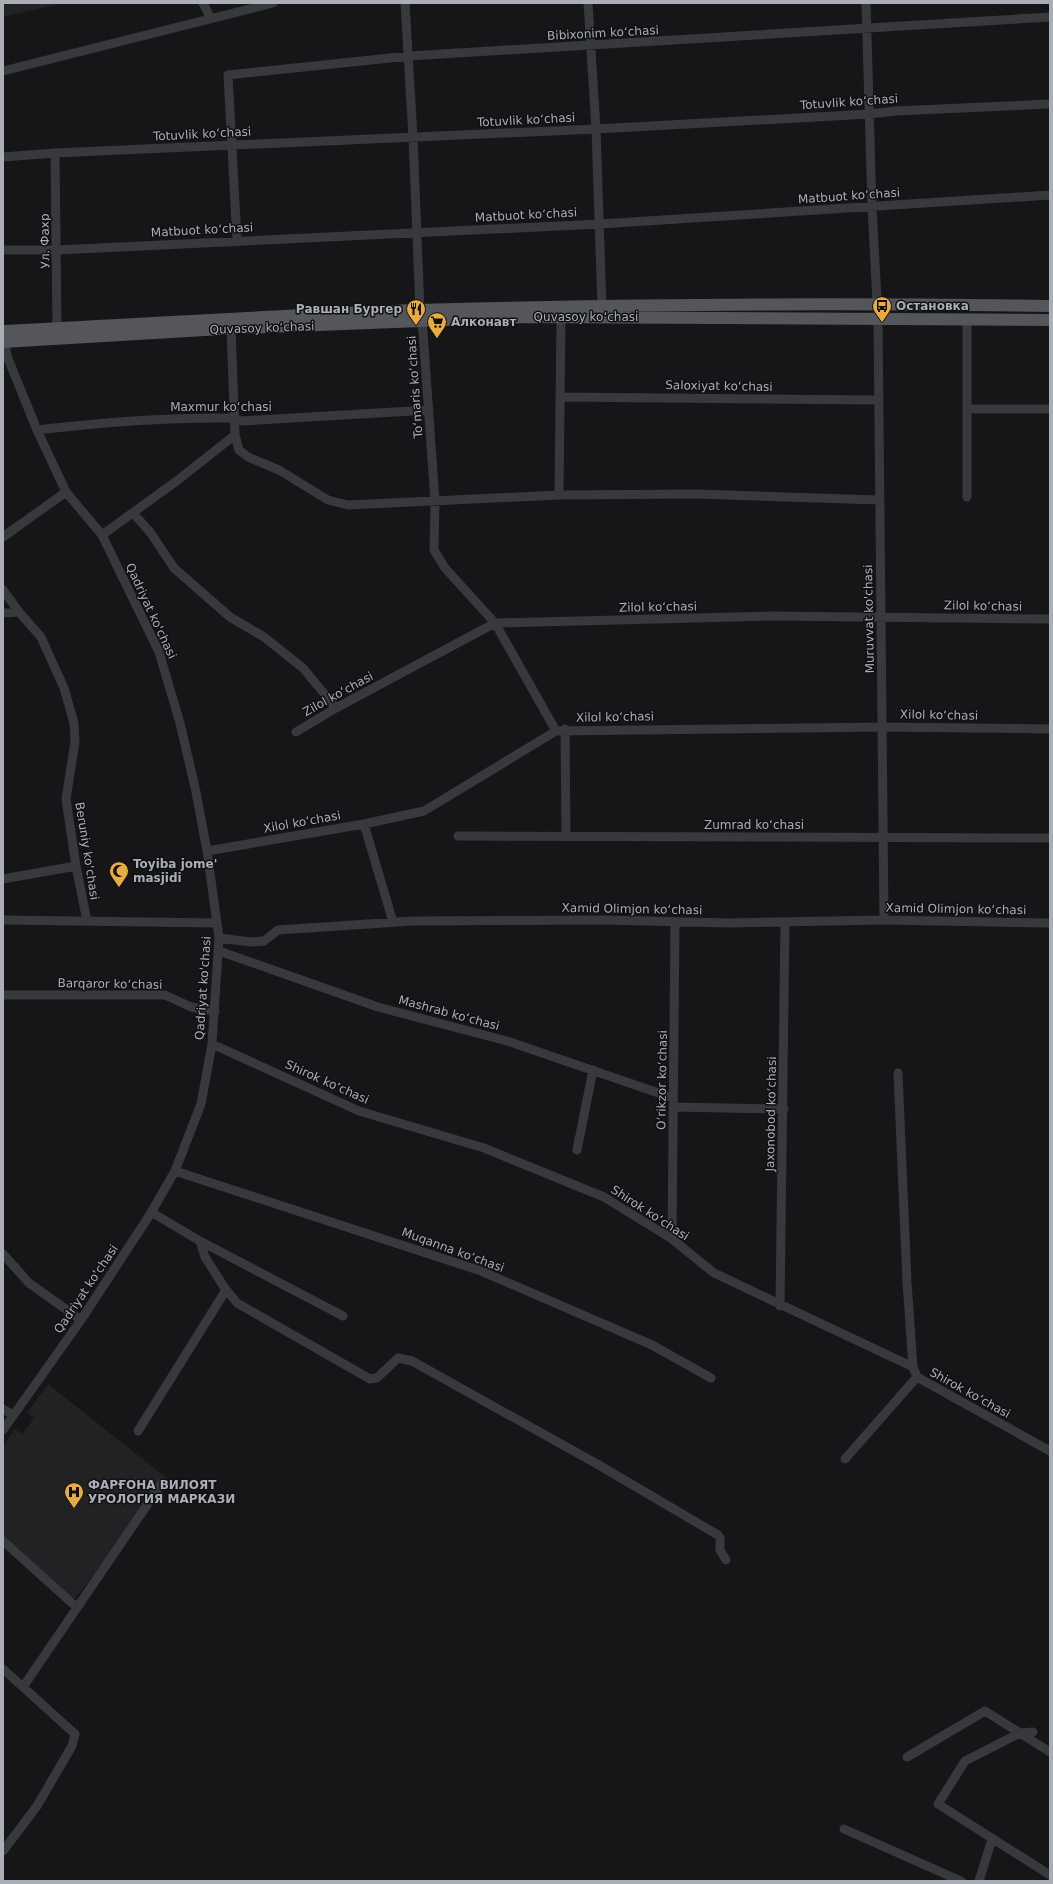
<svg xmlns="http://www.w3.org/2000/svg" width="1053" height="1884" font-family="'DejaVu Sans',sans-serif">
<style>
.built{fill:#222225}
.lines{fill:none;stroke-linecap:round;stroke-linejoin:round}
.minor{stroke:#38393d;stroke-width:9}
.major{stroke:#54565c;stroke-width:12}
.labels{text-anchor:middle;stroke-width:3;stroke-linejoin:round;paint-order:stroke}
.street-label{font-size:12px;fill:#a9aeb7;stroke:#111113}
.poi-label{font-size:12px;font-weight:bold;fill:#a9aeb7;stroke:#111113;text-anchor:start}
</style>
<rect width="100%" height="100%" fill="#161618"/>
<path class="built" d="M3 3H64L3 17Z
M48 1384 169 1480 73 1601 3 1538V1445L15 1429 22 1434 32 1421 34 1418 27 1413Z"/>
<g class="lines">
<path class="minor" d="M203 3 211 19
M405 3 413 137 420 310 423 332 435 501 434 550 445 568 495 623 556 731
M588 3 596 129 602 307
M866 3 872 207 878 319 884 920
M3 71 273 3
M55 153 57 328
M3 157 55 153 596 129 870 114 895 111 1050 104
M237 241 228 75 409 56 1050 17
M3 250H57L600 224 1050 195
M231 329 235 435 239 450 248 457 279 470 328 500 348 505 559 495 697 494 879 500
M560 397 878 400
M968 409H1050
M37 430C103 422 169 417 235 418L241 421 429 410
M559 495 561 317
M967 497V319
M133 513 150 532 174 568 230 617 264 637 303 668 336 708
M102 535 178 480 235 435
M3 537 66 492
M3 590 19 612 41 637 64 688 74 723 75 742 66 799 76 866 87 921
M3 613 19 612
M565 729 566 836
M296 732 336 708 495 623 772 616 1050 619
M364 824 393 922
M458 836 1050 838
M207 851 364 824 424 811 556 731 882 727 1050 729
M3 879 76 866
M3 920 217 923
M219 938 251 942 264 941 278 930 413 921 604 920 729 923 884 920 1050 923
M219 951 378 1007 507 1041 673 1098
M3 995H165L191 1007 215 1011
M212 1044 359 1111 484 1148 604 1197 672 1239 714 1273 913 1367 917 1377 1050 1451
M898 1073 907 1282 913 1367
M673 1107 784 1109
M577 1150 593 1070
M175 1171 481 1271 652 1345 711 1378
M151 1212 200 1241 205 1257 224 1287 237 1303 370 1379 377 1378 398 1358 412 1361 597 1464 718 1535 720 1538V1550L726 1560
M672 1239 675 922
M198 1240 343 1316
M3 1254 29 1283 81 1320
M780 1306 785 922
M3 1409 13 1415
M3 1430 81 1320 149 1216 175 1171 201 1104 212 1044 219 938 207 851 196 792 180 723 159 652 102 535 66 492 37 430 7 356 5 342
M138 1431 226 1290
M845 1459 917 1377
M3 1541 73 1604
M3 1669 75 1734 72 1746 37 1806 3 1851
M23 1687 162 1483
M1033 1732 1020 1733 965 1761 938 1804 1050 1875
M907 1757 985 1711 1050 1752
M844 1829 961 1881
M979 1881 992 1839"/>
<path class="major" d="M3 331C141 324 280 315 418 310 629 304 840 303 1050 306
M3 342 238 328 525 317 1050 320"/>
</g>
<defs>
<g id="bus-pin" transform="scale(1)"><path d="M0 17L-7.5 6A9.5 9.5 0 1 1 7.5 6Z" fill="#e6ab41" stroke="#111113"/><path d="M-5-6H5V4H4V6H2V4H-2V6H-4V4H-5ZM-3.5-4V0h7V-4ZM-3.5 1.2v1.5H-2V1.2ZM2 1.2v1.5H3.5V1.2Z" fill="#111"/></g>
<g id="restaurant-pin" transform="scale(1)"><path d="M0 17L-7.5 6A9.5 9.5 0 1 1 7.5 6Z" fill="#e6ab41" stroke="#111113"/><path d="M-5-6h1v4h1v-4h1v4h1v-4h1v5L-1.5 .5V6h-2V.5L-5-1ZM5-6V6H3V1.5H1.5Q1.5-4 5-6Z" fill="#111"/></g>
<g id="supermarket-pin" transform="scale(1)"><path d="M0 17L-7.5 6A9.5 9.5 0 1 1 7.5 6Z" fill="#e6ab41" stroke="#111113"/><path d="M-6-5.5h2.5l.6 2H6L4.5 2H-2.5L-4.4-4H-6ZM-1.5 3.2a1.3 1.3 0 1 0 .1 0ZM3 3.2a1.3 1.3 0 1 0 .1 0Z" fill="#111"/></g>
<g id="mosque-pin" transform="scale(1)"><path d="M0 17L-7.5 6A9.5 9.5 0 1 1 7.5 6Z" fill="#e6ab41" stroke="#111113"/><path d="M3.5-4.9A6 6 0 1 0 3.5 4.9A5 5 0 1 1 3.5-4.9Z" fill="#111"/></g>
<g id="hospital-pin" transform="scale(1)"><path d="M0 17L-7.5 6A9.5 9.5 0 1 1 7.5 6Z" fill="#e6ab41" stroke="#111113"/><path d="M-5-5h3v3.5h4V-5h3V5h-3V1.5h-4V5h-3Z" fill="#111"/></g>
</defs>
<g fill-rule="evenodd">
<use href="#bus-pin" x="882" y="306"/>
<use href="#restaurant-pin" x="416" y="309"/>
<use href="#supermarket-pin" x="437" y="322"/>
<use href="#mosque-pin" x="119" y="871"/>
<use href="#hospital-pin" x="74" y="1492"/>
</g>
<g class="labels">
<g class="street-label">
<text transform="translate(603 33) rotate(-3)" y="4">Bibixonim koʻchasi</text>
<text transform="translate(849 102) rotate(-4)" y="4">Totuvlik koʻchasi</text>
<text transform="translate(526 120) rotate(-3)" y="4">Totuvlik koʻchasi</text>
<text transform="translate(202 134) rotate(-3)" y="4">Totuvlik koʻchasi</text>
<text transform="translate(849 196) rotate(-4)" y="4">Matbuot koʻchasi</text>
<text transform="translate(526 215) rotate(-3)" y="4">Matbuot koʻchasi</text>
<text transform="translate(202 230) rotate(-3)" y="4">Matbuot koʻchasi</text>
<text transform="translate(45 241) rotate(-91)" y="4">Ул. Фахр</text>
<text x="586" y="321">Quvasoy koʻchasi</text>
<text transform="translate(262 328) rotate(-2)" y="4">Quvasoy koʻchasi</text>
<text transform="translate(719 386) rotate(1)" y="4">Saloxiyat koʻchasi</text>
<text transform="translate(415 387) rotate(-94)" y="4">Toʻmaris koʻchasi</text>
<text x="221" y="411">Maxmur koʻchasi</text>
<text transform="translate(983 606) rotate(1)" y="4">Zilol koʻchasi</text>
<text transform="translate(658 607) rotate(-1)" y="4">Zilol koʻchasi</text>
<text transform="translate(151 611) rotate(65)" y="4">Qadriyat ko'chasi</text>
<text transform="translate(869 619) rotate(-91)" y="4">Muruvvat ko'chasi</text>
<text transform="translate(338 694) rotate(-29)" y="4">Zilol koʻchasi</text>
<text transform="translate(939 715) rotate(1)" y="4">Xilol koʻchasi</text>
<text transform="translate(615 717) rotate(-1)" y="4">Xilol koʻchasi</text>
<text transform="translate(302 822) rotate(-10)" y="4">Xilol koʻchasi</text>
<text x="754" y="829">Zumrad koʻchasi</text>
<text transform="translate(87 851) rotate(81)" y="4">Beruniy koʻchasi</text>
<text transform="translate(632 909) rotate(1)" y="4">Xamid Olimjon koʻchasi</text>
<text transform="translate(956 909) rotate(1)" y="4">Xamid Olimjon koʻchasi</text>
<text transform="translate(110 984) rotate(1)" y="4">Barqaror koʻchasi</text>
<text transform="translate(203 988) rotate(-86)" y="4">Qadriyat ko'chasi</text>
<text transform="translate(449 1013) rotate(15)" y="4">Mashrab koʻchasi</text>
<text transform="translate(662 1080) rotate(-89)" y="4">Oʻrikzor koʻchasi</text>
<text transform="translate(327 1082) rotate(24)" y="4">Shirok koʻchasi</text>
<text transform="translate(771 1114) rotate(-89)" y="4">Jaxonobod koʻchasi</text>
<text transform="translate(650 1213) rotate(33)" y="4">Shirok koʻchasi</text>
<text transform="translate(453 1250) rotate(20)" y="4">Muqanna koʻchasi</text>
<text transform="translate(86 1289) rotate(-56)" y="4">Qadriyat ko'chasi</text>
<text transform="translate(970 1393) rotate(29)" y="4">Shirok koʻchasi</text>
</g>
<g class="poi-label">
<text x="896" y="310">Остановка</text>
<text x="402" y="313" text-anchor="end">Равшан Бургер</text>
<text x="451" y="326">Алконавт</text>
<text x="133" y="868">Toyiba jome'<tspan x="133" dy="14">masjidi</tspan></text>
<text x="88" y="1489">ФАРҒОНА ВИЛОЯТ<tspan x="88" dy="14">УРОЛОГИЯ МАРКАЗИ</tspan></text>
</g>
</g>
<rect width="1053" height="1884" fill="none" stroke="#a9aeb7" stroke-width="8"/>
</svg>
